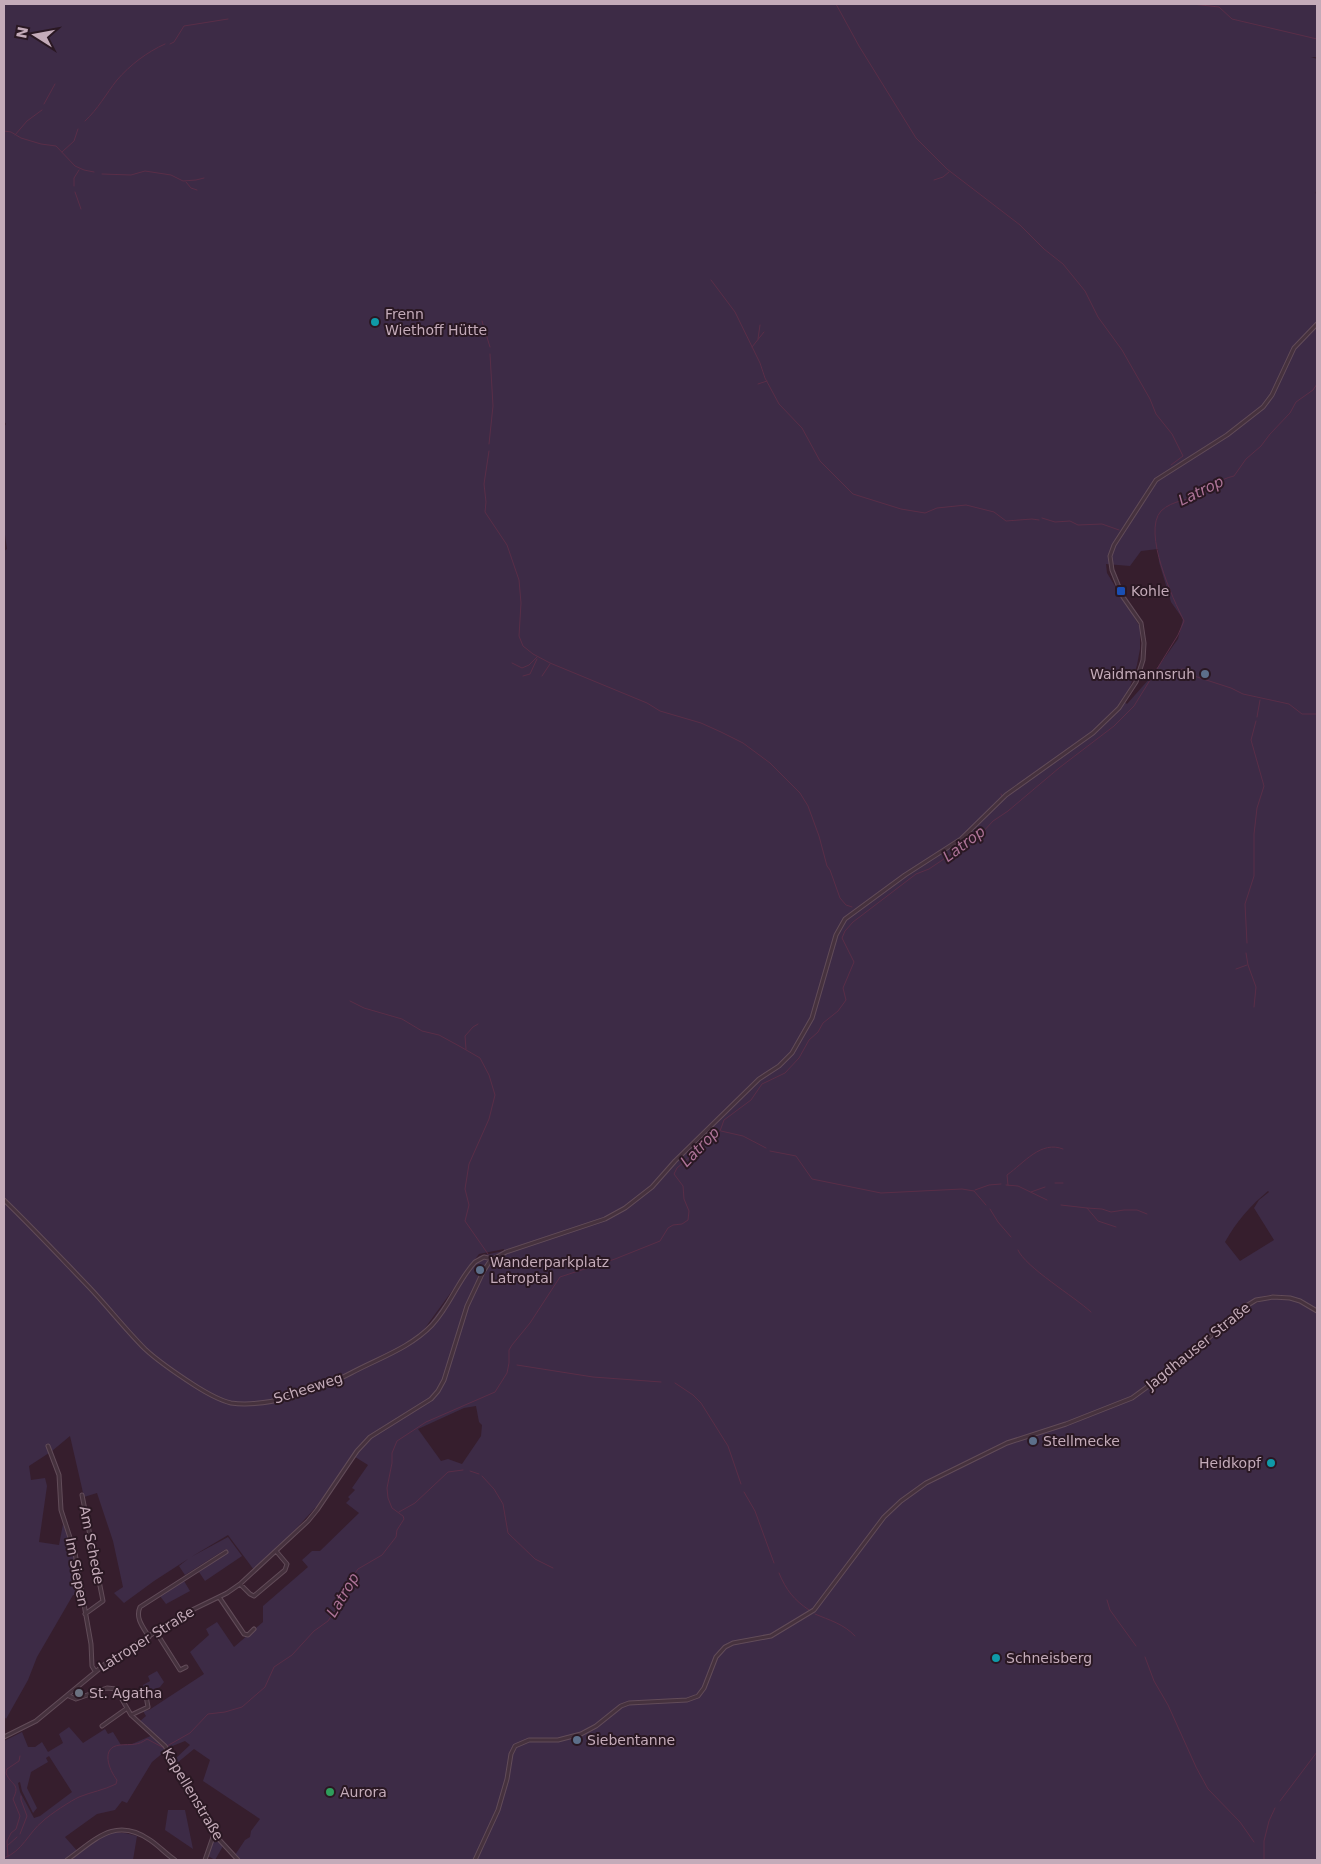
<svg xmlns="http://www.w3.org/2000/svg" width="1321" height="1864" font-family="'DejaVu Sans',sans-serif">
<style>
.green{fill:#3d2b46;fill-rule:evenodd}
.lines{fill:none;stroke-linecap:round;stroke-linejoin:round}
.stream{stroke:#592e48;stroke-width:1}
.street-casing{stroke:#624c59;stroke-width:5}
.street{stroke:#46323e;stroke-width:3}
.culture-dot{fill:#0f9aa8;stroke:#2a1823;stroke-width:2}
.transit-dot{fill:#1a4fb4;stroke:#2a1823;stroke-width:2}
.service-dot{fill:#5c6f8a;stroke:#2a1823;stroke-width:2}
.worship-dot{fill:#6b7280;stroke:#2a1823;stroke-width:2}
.leisure-dot{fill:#2e9e5b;stroke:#2a1823;stroke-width:2}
.labels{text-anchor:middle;stroke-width:4;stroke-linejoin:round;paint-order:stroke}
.poi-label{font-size:14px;fill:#c4abb9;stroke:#2a1823;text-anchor:start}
.street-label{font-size:14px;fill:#c4abb9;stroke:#2a1823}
.water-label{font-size:15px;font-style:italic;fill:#ad7397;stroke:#2a1823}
</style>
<rect width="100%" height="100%" fill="#361e2d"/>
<path class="green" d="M4 4H1317V57H1311L1317 59V189L1315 194 1317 191V1309C1292 1292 1268 1289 1242 1306L1245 1317 1244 1309C1270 1294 1293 1294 1317 1313V1860H239L235 1855 245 1840 250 1837 251 1831 260 1819 203 1781 210 1760 194 1749 177 1763 175 1759 190 1745 185 1741 170 1747 152 1762 127 1803 122 1801 115 1810 97 1814 65 1837 79 1853C104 1836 106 1827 137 1836L133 1860H4V1741L22 1732 28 1747H35L42 1742 48 1752 63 1743 59 1734 69 1727 83 1743 105 1729 108 1734 113 1732 121 1745 132 1744 153 1735 139 1722 146 1716 143 1711 149 1710 204 1674 190 1652 209 1635 206 1629 217 1622 234 1647 263 1622V1606L308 1567 302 1560 312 1551H320L359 1513 346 1503 350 1499 348 1497 355 1490 352 1488 368 1465 352 1455 316 1507 282 1544 254 1570 228 1535 191 1557 228 1537 242 1556 205 1581 199 1572 228 1552 226 1549 185 1575 179 1566 188 1559 154 1581 124 1603 114 1593 123 1587 113 1541 97 1493 84 1497 70 1436 52 1451 29 1466 31 1480 45 1478 47 1486 39 1542 59 1545 63 1524 74 1553 80 1595H73L37 1657 28 1680 6 1719 4 1716V551L7 549 4 528V427L6 424 4 421ZM1158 549 1159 562 1171 602 1183 619 1178 639 1150 678 1127 704 1123 701 1129 690 1137 665 1140 649V627L1107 573 1106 564 1130 566 1141 551ZM1268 1191 1269 1192 1259 1200 1254 1208 1274 1240 1240 1261 1225 1242C1236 1222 1251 1205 1268 1191ZM504 1249V1251L479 1256 430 1323 425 1328 479 1254ZM476 1406 479 1422 482 1425 481 1436 462 1464 448 1459 441 1461 418 1429 464 1408ZM49 1756 72 1792 40 1816 34 1818 20 1792 18 1783 20 1782 22 1791 33 1813 37 1808 27 1788 31 1772 48 1762 46 1758Z
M184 1581 190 1591 166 1604 160 1596Z
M157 1671 164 1682 160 1687 146 1693 143 1685 150 1681 148 1676Z
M168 1810H185L193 1849 165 1830Z
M215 1837 223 1846 215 1860 208 1856Z"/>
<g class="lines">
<path class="stream" d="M836 4 859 46 916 138 947 169 1020 225 1044 249 1063 264 1085 291 1098 317 1122 350 1150 399 1156 414 1172 434 1183 456 1171 465
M1192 4 1219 7 1232 19 1317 39
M170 44 174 42 184 26 228 19
M44 104 55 84
M85 121C98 109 106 94 117 80 130 65 147 52 165 44
M4 131 11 132 21 138 41 144 56 146 75 166 84 170 94 172
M15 135 27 121 42 110
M62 152 74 141 78 129
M102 174 131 175 145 171 171 175 183 181 196 180 204 178
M934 180 943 177 949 172
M186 182 191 188 197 190
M74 186V178L79 170
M75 192 81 209
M711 280 735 312 760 363 765 378 779 404 802 428 820 461 853 494 901 509 925 513 937 508 966 505 994 512 1006 521 1032 519 1039 520
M482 321 490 347
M758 339 760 325
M752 347 764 332
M758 384 767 381
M489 444 493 406 490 354
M489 451 484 484 486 502 485 512 507 545 519 580 521 603 519 636 523 646 533 654 550 663 647 703 660 711 701 723 721 732 743 743 770 763 800 793 808 806 819 836 827 866 830 870 840 898 846 905 852 907
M1042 518 1055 522 1070 521 1078 525 1102 524 1119 530
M512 663 522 668 529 665 537 657
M523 676 530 674 537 659
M542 676 550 664
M1152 677 1164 672 1183 669 1197 677 1231 688 1243 694 1289 704 1302 714H1317
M1257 717 1260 700
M1001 794 1002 796
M1247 943 1245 904 1254 876V834L1257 808 1264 786 1251 740 1256 721
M1246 953 1248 965 1256 987 1254 1007
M1236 969 1247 965
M350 1001 364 1008 402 1019 422 1031 439 1035 461 1047 480 1058 489 1075 495 1095 489 1119 469 1164 465 1189 469 1205 465 1221 488 1254
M466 1049 465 1036 473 1027 478 1024
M721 1131 743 1136 766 1148
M770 1151 796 1156 812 1179 881 1193 962 1189 974 1191 986 1205
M1055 1183H1063
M1006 1185 1018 1186 1047 1200
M1008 1185 1007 1175C1024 1163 1041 1140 1063 1149
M975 1190 989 1185 1001 1184
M1031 1192 1045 1187
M1061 1205 1087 1208 1098 1221 1116 1227
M1087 1208 1102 1209 1111 1212 1124 1210H1137L1147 1214
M990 1209 998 1222 1011 1237
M1018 1250C1025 1267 1075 1297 1091 1312
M517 1365 593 1377 661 1382
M675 1383 693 1395 701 1403 728 1446 741 1484
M470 1471 479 1474
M482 1476 494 1489 503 1504 508 1533 535 1559 553 1568
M744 1492 755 1511 774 1563
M399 1512 415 1503 448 1472 463 1470
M779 1573C786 1590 794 1600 809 1610
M1107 1600 1110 1610 1136 1646
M815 1614C829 1620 844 1624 855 1636
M1145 1657 1154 1681 1168 1705 1196 1767 1208 1789 1240 1822 1254 1842
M167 1746 190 1733 208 1714 225 1712 242 1707 265 1687 274 1667 292 1655 314 1631 328 1621 347 1593 353 1576 358 1569 382 1555 396 1537 397 1530 404 1519 403 1516 392 1508 388 1498 387 1488 392 1463V1453L397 1441 426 1422 495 1392 507 1373 509 1363V1350L512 1345 530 1323 560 1277 615 1259 660 1241 668 1228 673 1225 682 1224 688 1220 689 1211 684 1199 683 1186 674 1174 677 1168 720 1131 724 1120 751 1100 762 1084 785 1073 799 1058 809 1040 818 1032 823 1023 838 1011 846 1000 843 988 854 962 842 938 845 931 853 922 916 874 929 869 981 834 993 821 1008 811 1059 768 1114 726 1134 706 1178 635 1184 621C1173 599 1142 532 1161 511 1172 500 1191 500 1204 493 1217 485 1217 480 1234 476L1246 459 1261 446 1270 434 1290 413 1296 402 1313 390 1317 384
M1280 1801 1317 1752
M20 1834 27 1816 21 1800V1796
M7 1846 17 1837
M8 1857 7 1841 11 1833 16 1829 20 1816 13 1799C21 1783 11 1786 6 1773L7 1769 19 1761 20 1756
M4 1858C23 1851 28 1833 43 1821 49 1815 72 1800 79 1797 91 1792 104 1790 116 1784L117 1780C109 1770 100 1747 120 1745 131 1744 138 1746 147 1739L164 1748
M1264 1860V1841L1269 1821 1275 1808"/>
<g class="street-casing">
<path id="street" d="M4 1200C33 1228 61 1258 89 1287 108 1307 125 1329 145 1349 160 1363 177 1374 194 1385 205 1392 218 1400 231 1403 268 1408 320 1390 351 1373 379 1358 410 1348 432 1325 450 1306 458 1280 475 1262L484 1257 492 1259
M48 1446 59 1475 61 1510 75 1553 91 1644 92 1666 95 1671
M82 1495 103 1601 85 1614
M240 1584 250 1594 254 1596 285 1570 287 1564 276 1551
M219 1597 244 1634 248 1635 254 1629
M156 1632 180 1670 186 1667
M149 1637C143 1627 135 1618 140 1607L226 1552
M69 1696 76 1699 107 1688 116 1689 131 1715 165 1746 214 1834 238 1860
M131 1715 148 1707 146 1696
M102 1726 126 1709
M4 1737 36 1721 110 1660 188 1612 227 1593 240 1584 308 1521 317 1510 357 1451 370 1437 431 1399 438 1391 444 1380 467 1306 483 1272 490 1261 506 1252 605 1219 625 1208 652 1187 675 1161 718 1119 759 1079 779 1066 792 1053 812 1018 836 935 845 919 905 875 961 839 1006 795 1093 733 1119 708 1136 682 1143 660 1144 643 1141 623 1123 597 1112 570 1110 556 1114 545 1156 480 1227 435 1263 407 1272 395 1294 348 1317 324
M67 1860C95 1840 115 1816 150 1840 159 1846 166 1854 175 1860
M205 1860 214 1834
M475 1860 498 1810 507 1779 511 1754 515 1746 529 1740H558L581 1734 596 1726 621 1706 629 1703 687 1700 698 1696 704 1688 716 1657 725 1647 733 1643 771 1636 814 1610 884 1517 901 1501 926 1483 1007 1443 1066 1424 1132 1398 1187 1358 1238 1311 1256 1300 1273 1297 1290 1298 1300 1301 1317 1311"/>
</g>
<use href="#street" class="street"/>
</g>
<g class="culture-dot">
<circle cx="375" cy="322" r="5"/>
<circle cx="1271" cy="1463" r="5"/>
<circle cx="996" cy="1658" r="5"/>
</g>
<rect class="transit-dot" x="1116" y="586" width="10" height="10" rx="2.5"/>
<g class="service-dot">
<circle cx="1205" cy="674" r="5"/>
<circle cx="480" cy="1270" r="5"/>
<circle cx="1033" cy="1441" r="5"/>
<circle cx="577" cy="1740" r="5"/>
</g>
<circle class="worship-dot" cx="79" cy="1693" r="5"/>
<circle class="leisure-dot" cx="330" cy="1792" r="5"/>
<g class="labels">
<g class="poi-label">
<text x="385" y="319">Frenn<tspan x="385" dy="16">Wiethoff Hütte</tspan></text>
<text x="1131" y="596">Kohle</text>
<text x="1195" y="679" text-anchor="end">Waidmannsruh</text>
<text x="490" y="1267">Wanderparkplatz<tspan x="490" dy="16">Latroptal</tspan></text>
<text x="1043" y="1446">Stellmecke</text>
<text x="1261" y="1468" text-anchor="end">Heidkopf</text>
<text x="1006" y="1663">Schneisberg</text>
<text x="89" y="1698">St. Agatha</text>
<text x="587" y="1745">Siebentanne</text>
<text x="340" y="1797">Aurora</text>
</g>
<g class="street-label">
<text transform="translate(1198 1346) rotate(-39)" y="5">Jagdhauser Straße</text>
<text transform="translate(308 1388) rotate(-18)" y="5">Scheeweg</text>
<text transform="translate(92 1545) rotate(79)" y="5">Am Schede</text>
<text transform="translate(77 1572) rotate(79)" y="5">Im Siepen</text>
<text transform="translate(146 1639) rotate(-32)" y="5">Latroper Straße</text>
<text transform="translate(193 1794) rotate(59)" y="5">Kapellenstraße</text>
</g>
<g class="water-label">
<text transform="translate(1201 491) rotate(-26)" y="5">Latrop</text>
<text transform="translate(964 844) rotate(-37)" y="5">Latrop</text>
<text transform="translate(700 1147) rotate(-46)" y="5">Latrop</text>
<text transform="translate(343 1595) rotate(-59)" y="5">Latrop</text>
</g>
</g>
<rect width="1321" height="1864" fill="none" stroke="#c4abb9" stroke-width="10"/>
<g transform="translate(35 35) rotate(281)" stroke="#2a1823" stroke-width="4" paint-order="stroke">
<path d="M0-4L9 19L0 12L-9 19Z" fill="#c4abb9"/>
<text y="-8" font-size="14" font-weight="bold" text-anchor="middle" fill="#c4abb9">N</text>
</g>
</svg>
